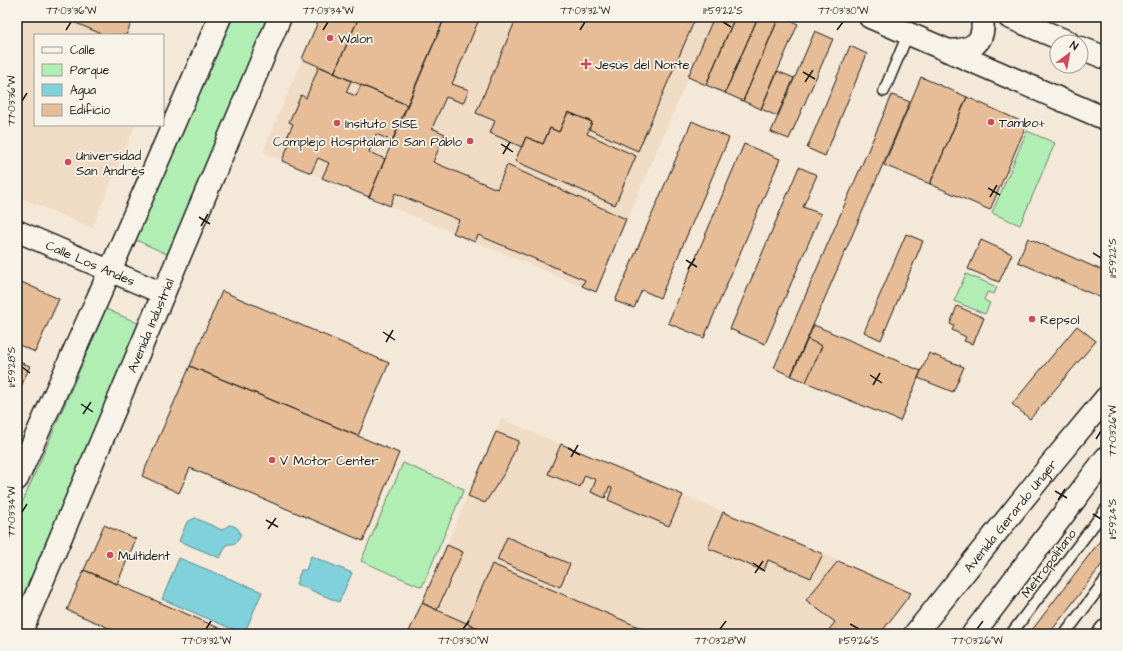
<svg xmlns="http://www.w3.org/2000/svg" width="1123" height="651" font-family="'Architects Daughter',sans-serif">
<style>
.built{fill:#f0dbc4}
.green{fill:#b1eeb4;stroke:#668568}
.water{fill:#80d1db;stroke:#58898f}
.building{fill:#e6bd96;stroke:#1c1c1c}
.lines{fill:none;stroke-linecap:round;stroke-linejoin:round}
.service-casing{stroke:#1c1c1c;stroke-width:13}
.minor-casing{stroke:#1c1c1c;stroke-width:24}
.tertiary-casing{stroke:#1c1c1c;stroke-width:25}
.secondary-casing{stroke:#1c1c1c;stroke-width:25}
.primary-casing{stroke:#1c1c1c;stroke-width:25}
.service{stroke:#f7f3e8;stroke-width:10}
.minor{stroke:#f7f3e8;stroke-width:21}
.tertiary{stroke:#f7f3e8;stroke-width:22}
.secondary{stroke:#f7f3e8;stroke-width:22}
.primary{stroke:#f7f3e8;stroke-width:22}
.ticks{fill:none;stroke:#1c1c1c;stroke-width:1.5}
.poi-dot{fill:#d1495b;stroke:#f7f3e8;stroke-width:1.5}
.labels{text-anchor:middle;stroke-width:3.5;stroke-linejoin:round;paint-order:stroke}
.poi-label{font-size:13px;fill:#1c1c1c;stroke:#f7f3e8;text-anchor:start}
.street-label{font-size:13px;fill:#1c1c1c;stroke:#f7f3e8}
.neatline{fill:none;stroke:#1c1c1c;stroke-width:1.5}
.ticks-label{font-size:10px;text-anchor:middle;fill:#1c1c1c}
</style>
<rect width="100%" height="100%" fill="#f4e8d8"/>
<filter id="ink" filterUnits="userSpaceOnUse"><feTurbulence type="fractalNoise" baseFrequency=".025" numOctaves="2"/><feDisplacementMap in="SourceGraphic" scale="8" xChannelSelector="R" yChannelSelector="G"/><feConvolveMatrix kernelMatrix="1 2 1 2 8 2 1 2 1" color-interpolation-filters="sRGB"/></filter>
<g filter="url(#ink)">
<path class="built" d="M17 17H62L104 35H35V125H135L92 228 17 196Z
M445 17H714L596 292 322 178 263 152 302 59 407 105Z
M501 419 823 554 911 593 880 634H408Z"/>
<path class="green" d="M232 17H269L169 255 136 240Z
M1027 131 1055 143 1020 225 992 213Z
M966 274 997 287 994 294 987 292 984 300 990 303 985 314 954 301Z
M106 309 140 324 17 610V515Z
M403 463 464 489 422 587 361 561Z"/>
<path class="water" d="M195 518 222 530 229 525C245 526 243 546 227 544L220 558 179 541 187 522Z
M311 556 352 573 339 602 296 584 301 570H306Z
M179 558 262 592 244 634 162 599Z"/>
<path class="building" d="M62 17H134L126 35H104Z
M320 17H359L334 73 302 59Z
M359 17H445L407 105 334 73Z
M445 17H480L452 84 469 90 463 103 446 97 432 128 445 134 433 162 497 189 507 165 626 219 596 292 582 286 585 280 478 235 475 242 453 233 459 220 395 193 390 206 369 197Z
M517 17H696L638 151 589 129 592 122 568 112 559 132 550 128 543 144 526 137 522 147 490 133 495 121 476 113Z
M714 17H735L706 85 688 77Z
M735 17H758L725 93 706 85Z
M758 17H779L743 101 725 93Z
M779 17H783L798 24 761 109 743 101Z
M815 31 833 39 789 139 771 132Z
M850 46 867 54 825 156 807 148Z
M319 66 351 81 346 92 356 96 361 85 407 105 392 141 376 134 369 152 385 159 369 197 322 178 329 163 318 158 311 173 282 161 289 144 285 142 293 124 289 122 301 95 306 98Z
M777 71 794 78 777 116 761 109Z
M921 77 967 97 930 184 884 165Z
M892 95 910 102 791 376 774 368Z
M967 97 1027 124 990 210 930 184Z
M568 112 592 122 587 134 636 156 615 205 515 161 526 137 543 144 550 128 559 132Z
M692 121 729 138 660 298 642 290 634 308 615 301Z
M744 144 780 159 704 338 668 323Z
M799 167 817 175 803 207 821 214 765 344 730 329Z
M906 234 923 241 881 340 864 332Z
M1028 238 1106 272V300L1018 262Z
M981 240 1012 254 999 282 968 269Z
M17 280 59 299 35 352 17 344Z
M222 291 389 363 358 436 190 366Z
M957 306 984 318 973 344 964 341 966 337 952 330 954 326 950 324Z
M814 325 921 371 900 421 791 376Z
M1077 326 1096 341 1030 419 1012 404Z
M807 339 822 346 806 382 791 376Z
M929 353 964 367 953 392 918 378Z
M17 361 30 366 17 396Z
M190 366 399 453 363 541 190 468 179 493 142 476Z
M496 432 519 441 505 472 485 503 468 496Z
M561 444 683 495 669 526 608 500 612 488 609 487 605 498 591 492 596 480 585 475 580 487 548 474Z
M723 512 823 554 811 578 768 560 764 571 708 548Z
M104 525 136 539 117 584 84 570Z
M1106 533V559L1049 634H1029Z
M507 537 570 564 560 587 497 560Z
M447 545 463 552 437 610 422 603Z
M838 561 911 593 880 634H831L828 631 835 622 806 600Z
M492 564 655 634H491L467 623Z
M84 570 117 584 233 634H123L67 610Z
M422 603 437 610 491 634H408Z"/>
<g class="lines">
<g class="service-casing">
<path id="service" d="M884 91 908 34
M1011 634 1106 509
M1065 634 1106 579"/>
</g>
<g class="minor-casing">
<g id="minor">
<path id="s1" d="M17 231 164 294"/>
</g>
</g>
<g class="tertiary-casing">
<g id="tertiary">
<path id="s2" d="M915 634 1052 463 1106 398"/>
</g>
</g>
<g class="secondary-casing">
<g id="secondary">
<path d="M17 479 110 271 220 17"/>
<path id="s3" d="M20 634 280 17"/>
</g>
</g>
<g class="primary-casing">
<path id="primary" d="M870 17 1106 119
M1009 17 1068 42
M1081 48 1106 58
M948 51C972 50 986 44 982 17
M973 634 1106 458
M1104 634 1106 631"/>
</g>
<use href="#service" class="service"/>
<use href="#minor" class="minor"/>
<use href="#tertiary" class="tertiary"/>
<use href="#secondary" class="secondary"/>
<use href="#primary" class="primary"/>
</g>
</g>
<path class="ticks" d="M723 22 731 27M66 30 71 22M323 30 328 22M580 30 585 22M837 30 843 22M803 72 815 79M805 82 813 70M22 101 27 93M501 144 513 152M503 154 510 142M988 188 1000 195M990 197 997 185M199 217 210 224M201 226 208 214M1093 253 1101 258M686 260 697 267M688 269 695 258M383 332 395 340M386 342 393 330M22 367 30 373M870 375 882 383M873 385 880 373M81 404 93 412M83 414 91 402M1096 439 1101 431M568 448 580 455M571 457 578 445M1055 491 1067 498M1058 500 1065 489M22 512 27 504M1093 514 1101 519M266 520 278 527M268 529 276 518M753 563 765 571M755 573 763 561M850 624 859 629M206 629 211 621M463 629 469 621M720 629 726 621M977 629 983 621"/>
<g class="poi-dot">
<circle cx="330" cy="38" r="4"/>
<path d="M584 58h4v4h4v4h-4v4h-4v-4h-4v-4h4z"/>
<circle cx="991" cy="122" r="4"/>
<circle cx="337" cy="123" r="4"/>
<circle cx="470" cy="141" r="4"/>
<circle cx="68" cy="162" r="4"/>
<circle cx="1032" cy="319" r="4"/>
<circle cx="272" cy="460" r="4"/>
<circle cx="110" cy="555" r="4"/>
</g>
<g class="labels">
<g class="poi-label">
<text x="338" y="43">Walon</text>
<text x="595" y="69">Jesús del Norte</text>
<text x="999" y="127">Tambo+</text>
<text x="345" y="128">Insituto SISE</text>
<text x="462" y="146" text-anchor="end">Complejo Hospitalario San Pablo</text>
<text x="76" y="160">Universidad<tspan x="76" dy="15">San Andrés</tspan></text>
<text x="1040" y="324">Repsol</text>
<text x="280" y="465">V Motor Center</text>
<text x="118" y="560">Multident</text>
</g>
<g class="street-label">
<text dy="5" stroke="none"><textPath href="#s1" startOffset="80">Calle Los Andes</textPath></text>
<text dy="5" stroke="none"><textPath href="#s3" startOffset="335">Avenida Industrial</textPath></text>
<text dy="5" stroke="none"><textPath href="#s2" startOffset="152">Avenida Gerardo Unger</textPath></text>
<text transform="translate(1048 563) rotate(-53)" y="5">Metropolitano</text>
</g>
</g>
<rect width="1123" height="651" fill="none" stroke="#f7f3e8" stroke-width="44"/>
<rect x="34" y="34" width="130" height="92" fill="#f7f3e8" stroke="#9f9d96"/>
<rect x="42" y="47" width="20" height="6" fill="#f7f3e8" stroke="#9f9d96"/>
<text x="70" y="54" font-size="12" fill="#1c1c1c">Calle</text>
<rect x="42" y="64" width="20" height="12" fill="#b1eeb4" stroke="#9f9d96"/>
<text x="70" y="74" font-size="12" fill="#1c1c1c">Parque</text>
<rect x="42" y="84" width="20" height="12" fill="#80d1db" stroke="#9f9d96"/>
<text x="70" y="94" font-size="12" fill="#1c1c1c">Agua</text>
<rect x="42" y="104" width="20" height="12" fill="#e6bd96" stroke="#9f9d96"/>
<text x="70" y="114" font-size="12" fill="#1c1c1c">Edificio</text>
<g transform="translate(1069 54) rotate(32)"><circle r="19" fill="#f7f3e8" stroke="#9f9d96"/>
<path d="M0-3L7 15L0 10L-7 15Z" fill="#d1495b"/>
<text y="-6" font-size="11" font-weight="bold" text-anchor="middle" fill="#1c1c1c">N</text>
</g>
<rect x="22" y="22" width="1079" height="607" class="neatline"/>
<g class="ticks-label">
<text x="71" y="14">77°03'36"W</text>
<text x="328" y="14">77°03'34"W</text>
<text x="585" y="14">77°03'32"W</text>
<text x="723" y="14">11°59'22"S</text>
<text x="843" y="14">77°03'30"W</text>
<text transform="translate(11 101) rotate(-90)" y="4">77°03'36"W</text>
<text transform="translate(1112 258) rotate(-90)" y="4">11°59'22"S</text>
<text transform="translate(11 367) rotate(-90)" y="4">11°59'28"S</text>
<text transform="translate(1112 431) rotate(-90)" y="4">77°03'26"W</text>
<text transform="translate(11 512) rotate(-90)" y="4">77°03'34"W</text>
<text transform="translate(1112 519) rotate(-90)" y="4">11°59'24"S</text>
<text x="206" y="644">77°03'32"W</text>
<text x="463" y="644">77°03'30"W</text>
<text x="720" y="644">77°03'28"W</text>
<text x="859" y="644">11°59'26"S</text>
<text x="977" y="644">77°03'26"W</text>
</g>
</svg>
